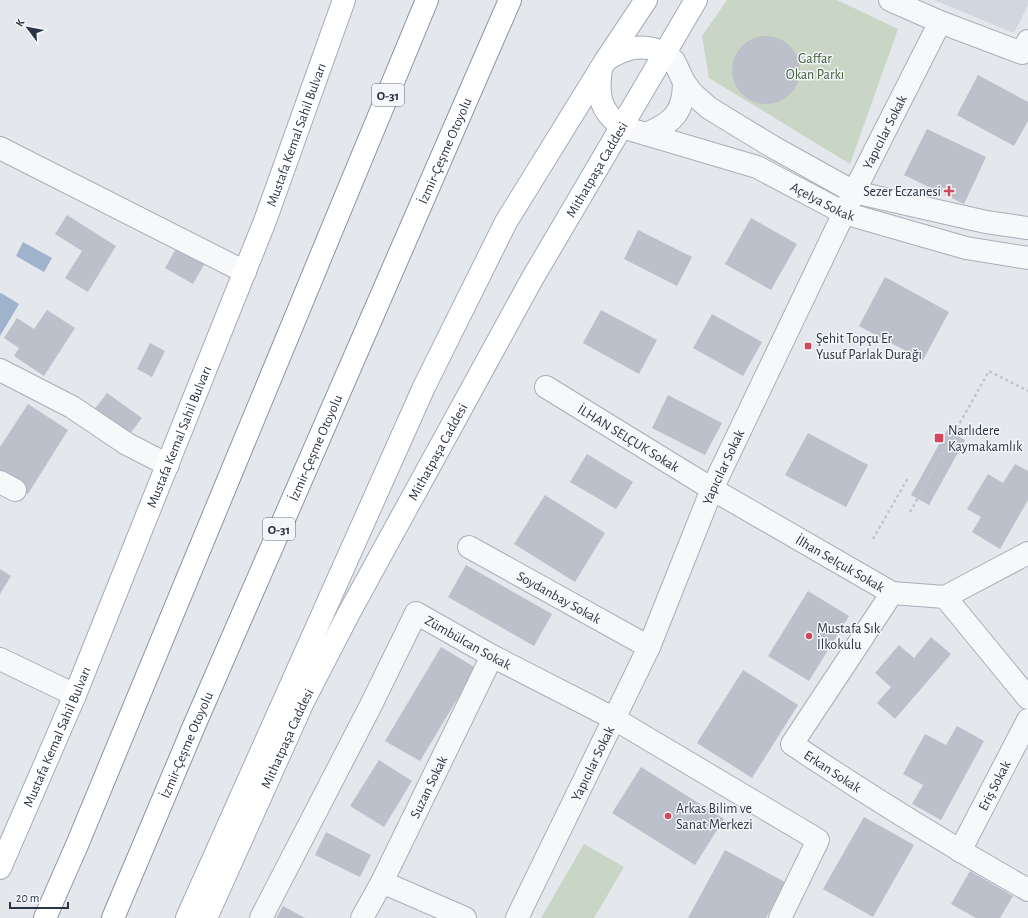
<svg xmlns="http://www.w3.org/2000/svg" width="1028" height="918" font-family="'Alegreya Sans',sans-serif">
<style>
.built{fill:#d2d6de}
.green{fill:#c9d6c5}
.water{fill:#9fb4cc}
.building{fill:#bbc0ca}
.lines{fill:none;stroke-linecap:round;stroke-linejoin:round}
.minor-casing{stroke:#a9aeb7;stroke-width:24}
.major-casing{stroke:#a3abb8;stroke-width:24}
.highway-casing{stroke:#8b94a3;stroke-width:24}
.path{stroke:#c2c5cb;stroke-width:2.5;stroke-dasharray:3 3;stroke-linecap:butt}
.minor{stroke:#f7f8fa;stroke-width:22}
.major{stroke:#fff;stroke-width:22}
.highway{stroke:#fff;stroke-width:22}
.poi-dot{fill:#d1495b;stroke:#f4f6f9;stroke-width:1.5}
.labels{text-anchor:middle;stroke-width:3;stroke-linejoin:round;paint-order:stroke}
.shield{fill:#f4f6f9;stroke:#676e7b;stroke-width:1}
.shield-label{font-size:13px;font-weight:bold;fill:#2b3445}
.park-label{font-size:14px;fill:#3f6138;stroke:#f4f6f9}
.street-label{font-size:14px;fill:#2b3445;stroke:#f4f6f9}
.poi-label{font-size:14px;fill:#2b3445;stroke:#f4f6f9;text-anchor:start}
</style>
<rect width="100%" height="100%" fill="#e4e7ec"/>
<path class="built" d="M934 0H1028V5L1014 33Z"/>
<path class="green" d="M727 0H837L898 29 850 164 709 78 702 36Z
M584 844 624 867 594 918H541Z"/>
<path class="water" d="M23 242 52 258 44 272 16 256Z
M1 293 19 304 0 336V294Z"/>
<path class="building" d="M732 70a34 34 0 1 1 68 0a34 34 0 1 1-68 0Z
M978 75 1028 102V121L1014 146 957 115Z
M927 129 986 157 964 204 904 175Z
M67 215 116 246 88 292 65 278 82 251 55 234Z
M751 218 797 244 771 290 725 264Z
M638 230 692 257 677 286 624 259Z
M177 247 205 263 193 284 165 268Z
M885 277 949 312 923 360 859 326Z
M47 310 75 328 44 376 14 356 19 348 4 338 17 318 34 329Z
M601 310 657 340 639 374 583 343Z
M712 314 762 342 743 376 693 348Z
M150 343 165 351 152 377 137 369Z
M107 393 142 418 129 435 94 410Z
M668 395 722 423 705 455 652 428Z
M28 404 68 430 28 494 0 476V447Z
M947 430 965 440 929 505 911 495Z
M808 433 868 465 846 507 785 475Z
M587 454 633 482 616 509 570 482Z
M1015 464 1028 471V500L1000 549 972 532 981 517 967 509 988 474 1003 483Z
M545 495 605 533 575 582 514 544Z
M466 565 552 614 534 646 448 597Z
M0 569 11 576 0 594Z
M808 591 849 616 809 681 768 656Z
M931 637 951 654 895 719 877 703 891 687 875 673 899 645 914 658Z
M441 647 476 668 420 761 385 741Z
M743 670 798 705 752 778 697 743Z
M957 726 984 741 941 820 912 804 923 785 903 774 925 734 946 745Z
M379 760 412 781 384 827 350 806Z
M641 767 724 819 695 865 612 813Z
M864 817 914 845 873 917 823 889Z
M326 832 371 855 360 877 315 855Z
M725 850 785 882 766 918H688Z
M970 871 1013 896 1000 918H976L951 904Z
M283 906 305 918H276Z"/>
<g class="lines">
<g class="minor-casing">
<g id="minor">
<path d="M890 0 940 22 1022 53 1028 41"/>
<path d="M665 53 674 61 684 82 692 93 709 108 773 147 854 192 986 222 1028 228"/>
<path id="s1" d="M622 127 757 167 844 213 966 248 1028 258"/>
<path d="M646 134C673 123 684 112 684 82"/>
<path d="M0 148 245 272"/>
<path d="M0 370 72 407 127 444 168 465"/>
<path id="s2" d="M546 387 712 489 892 593 945 597 1028 698"/>
<path d="M0 482 15 490"/>
<path id="s3" d="M469 547 649 647"/>
<path id="s4" d="M892 593 792 744C869 796 947 844 1028 890"/>
<path d="M945 597 1028 553"/>
<path d="M0 659 75 695"/>
<path id="s5" d="M960 851 1028 720"/>
<path d="M382 882 465 918"/>
<path id="s6" d="M261 918 370 707 416 613 492 656 613 718 818 840 780 918"/>
<path id="s7" d="M362 918 382 882 492 656"/>
<path id="s8" d="M517 918 649 647 712 489 854 192 940 22"/>
</g>
</g>
<g class="major-casing">
<g id="major">
<path d="M606 60C626 47 643 43 665 53"/>
<path d="M601 69C597 96 600 111 622 127"/>
<path id="s9" d="M0 868 75 695 265 221 344 0"/>
<path d="M187 918 424 387 506 222 606 60 646 0"/>
<path id="s10" d="M206 918 303 702 349 613 532 279 696 0"/>
</g>
</g>
<g class="highway-casing">
<g id="highway">
<path d="M45 918 77 845 427 0"/>
<path id="s11" d="M113 918 194 726 510 0"/>
</g>
</g>
<path class="path" d="M910 512 989 371 1028 391
M873 539 908 478"/>
<use href="#minor" class="minor"/>
<use href="#major" class="major"/>
<use href="#highway" class="highway"/>
</g>
<g class="poi-dot">
<path d="M947 185h4v4h4v4h-4v4h-4v-4h-4v-4h4z"/>
<rect x="804" y="342" width="8" height="8" rx="2"/>
<rect x="934" y="433" width="10" height="10" rx="2"/>
<circle cx="809" cy="636" r="4"/>
<circle cx="668" cy="816" r="4"/>
</g>
<g class="labels">
<g class="shield">
<rect x="372" y="84" width="32" height="22" rx="3"/>
<rect x="263" y="518" width="32" height="22" rx="3"/>
</g>
<g class="shield-label">
<text x="388" y="100">O-31</text>
<text x="279" y="534">O-31</text>
</g>
<g class="park-label">
<text x="815" y="63">Gaffar<tspan x="815" dy="16">Okan Parkı</tspan></text>
</g>
<g class="street-label">
<text dy="5" stroke="none"><textPath href="#s8" startOffset="868">Yapıcılar Sokak</textPath></text>
<text dy="5" stroke="none"><textPath href="#s9" startOffset="791">Mustafa Kemal Sahil Bulvarı</textPath></text>
<text dy="5" stroke="none"><textPath href="#s11" startOffset="836">İzmir-Çeşme Otoyolu</textPath></text>
<text dy="5" stroke="none"><textPath href="#s10" startOffset="845">Mithatpaşa Caddesi</textPath></text>
<text dy="5" stroke="none"><textPath href="#s1" startOffset="215">Açelya Sokak</textPath></text>
<text dy="5" stroke="none"><textPath href="#s9" startOffset="467">Mustafa Kemal Sahil Bulvarı</textPath></text>
<text dy="5" stroke="none"><textPath href="#s2" startOffset="97">İLHAN SELÇUK Sokak</textPath></text>
<text dy="5" stroke="none"><textPath href="#s11" startOffset="512">İzmir-Çeşme Otoyolu</textPath></text>
<text dy="5" stroke="none"><textPath href="#s10" startOffset="521">Mithatpaşa Caddesi</textPath></text>
<text dy="5" stroke="none"><textPath href="#s8" startOffset="496">Yapıcılar Sokak</textPath></text>
<text dy="5" stroke="none"><textPath href="#s2" startOffset="343">İlhan Selçuk Sokak</textPath></text>
<text dy="5" stroke="none"><textPath href="#s3" startOffset="103">Soydanbay Sokak</textPath></text>
<text dy="5" stroke="none"><textPath href="#s6" startOffset="402">Zümbülcan Sokak</textPath></text>
<text dy="5" stroke="none"><textPath href="#s9" startOffset="143">Mustafa Kemal Sahil Bulvarı</textPath></text>
<text dy="5" stroke="none"><textPath href="#s10" startOffset="197">Mithatpaşa Caddesi</textPath></text>
<text dy="5" stroke="none"><textPath href="#s11" startOffset="188">İzmir-Çeşme Otoyolu</textPath></text>
<text dy="5" stroke="none"><textPath href="#s8" startOffset="172">Yapıcılar Sokak</textPath></text>
<text dy="5" stroke="none"><textPath href="#s4" startOffset="230">Erkan Sokak</textPath></text>
<text dy="5" stroke="none"><textPath href="#s5" startOffset="74">Eriş Sokak</textPath></text>
<text dy="5" stroke="none"><textPath href="#s7" startOffset="147">Suzan Sokak</textPath></text>
</g>
<g class="poi-label">
<text x="941" y="196" text-anchor="end">Sezer Eczanesi</text>
<text x="816" y="343">Şehit Topçu Er<tspan x="816" dy="16">Yusuf Parlak Durağı</tspan></text>
<text x="948" y="435">Narlıdere<tspan x="948" dy="16">Kaymakamlık</tspan></text>
<text x="817" y="633">Mustafa Sık<tspan x="817" dy="16">İlkokulu</tspan></text>
<text x="676" y="813">Arkas Bilim ve<tspan x="676" dy="16">Sanat Merkezi</tspan></text>
</g>
</g>
<g transform="translate(28 28) rotate(302)" stroke="#f4f6f9" stroke-width="3" paint-order="stroke">
<path d="M0-3L7 15L0 10L-7 15Z" fill="#2b3445"/>
<text y="-6" font-size="11" font-weight="bold" text-anchor="middle" fill="#2b3445">K</text>
</g>
<path d="M10 902v6h58v-6" fill="none" stroke="#2b3445" stroke-width="2"/>
<text x="16" y="902" font-size="12" fill="#2b3445" stroke="#f4f6f9" stroke-width="3" paint-order="stroke">20 m</text>
</svg>
